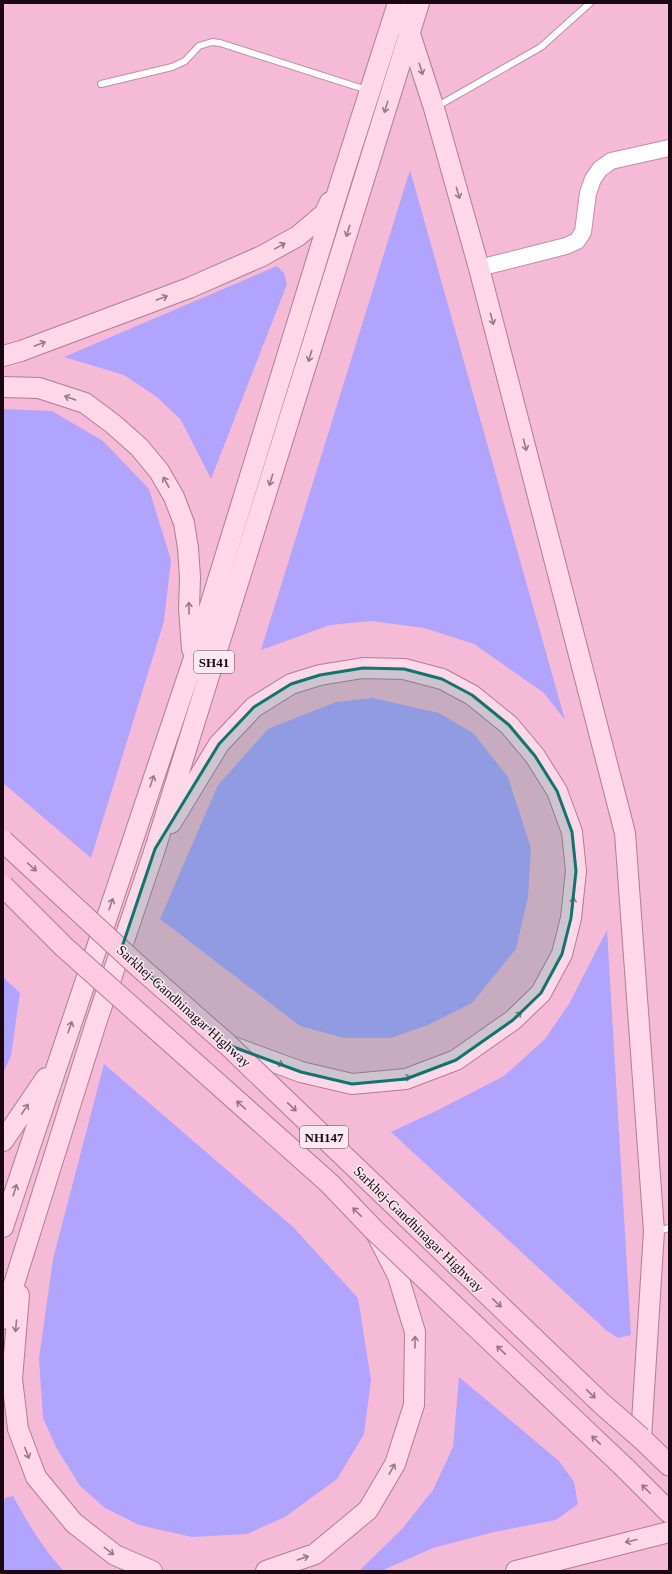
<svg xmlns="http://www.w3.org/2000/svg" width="672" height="1574" font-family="'Times New Roman',serif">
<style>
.green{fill:#b1a4fe}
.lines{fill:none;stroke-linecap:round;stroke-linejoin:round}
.service-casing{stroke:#c48da7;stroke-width:8}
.tertiary-casing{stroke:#c48da7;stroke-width:18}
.primary-casing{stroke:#af7d94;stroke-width:22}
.trunk-casing{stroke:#af7d94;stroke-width:23}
.service{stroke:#fff;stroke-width:6}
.tertiary{stroke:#fff;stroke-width:16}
.primary{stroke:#fed7e9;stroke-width:20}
.trunk{stroke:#fecae2;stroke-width:21}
.trunk-bridge-casing{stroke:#af7d94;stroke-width:23;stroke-linecap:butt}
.trunk-bridge{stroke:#fecae2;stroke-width:21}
.oneway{stroke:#987988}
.oneway2{stroke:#987284}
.marked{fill:#0f766e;fill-opacity:0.2;stroke:#0f766e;stroke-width:3;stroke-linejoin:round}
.labels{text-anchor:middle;stroke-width:3;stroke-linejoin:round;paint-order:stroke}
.shield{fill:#fbe9f1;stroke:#5e4b54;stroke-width:1}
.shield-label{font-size:13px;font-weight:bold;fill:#1b0711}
.street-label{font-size:14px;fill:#1b0711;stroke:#fbe9f1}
</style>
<rect width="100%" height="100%" fill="#f5bad5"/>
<path class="green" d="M410 170 565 720 544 693 474 644 424 628 371 621 330 625 261 650Z
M277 266 284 273 287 284 211 479 181 420 157 397 124 375 64 357Z
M3 409 52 411 103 441 149 489 171 560 164 621 91 858 3 783Z
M373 698 439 713 473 733 508 777 531 848 528 897 516 949 472 1003 428 1025 391 1038H344L300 1026 160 919 218 785 268 729 336 702Z
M607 930 631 1335 618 1338 607 1331 391 1132 438 1110 504 1076 545 1039 569 1004Z
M3 977 20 993 11 1056 3 1073Z
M104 1064 293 1227 358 1298 371 1380 364 1434 337 1479 285 1517 247 1534 192 1537 139 1525 105 1508 80 1486 57 1449 43 1418 39 1359 53 1259Z
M459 1377 559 1461 574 1482 578 1504 556 1520 494 1532 433 1548 381 1571H359L402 1529 433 1490 453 1447Z
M13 1496C28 1523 43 1549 64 1571H3V1508L5 1498Z"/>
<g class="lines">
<g class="service-casing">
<path id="service" d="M101 84 172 67 185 61 199 46 212 42 220 43 367 90
M436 107 541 47 590 3
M657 1231 669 1228"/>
</g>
<g class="tertiary-casing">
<path id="tertiary" d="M479 268 566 246 577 241 583 232 588 193 593 179 600 169 611 161 669 148"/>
</g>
<g class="primary-casing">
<path id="primary" d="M397 6 409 31 434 108 479 268 625 833 654 1231 641 1438
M3 356 21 351 189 288 262 256 298 236 325 213 330 202
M3 387 39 388 85 403 113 424 139 447 159 471 174 497 184 523 188 548 190 577 189 609 192 649
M171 823 219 744 254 707 291 684 320 675 363 668 404 669 442 679 472 695 509 725 535 756 557 791 572 832 576 871 571 918 562 954 541 993 513 1020 456 1060 406 1079 352 1084 301 1072 228 1045
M3 1141 46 1078
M3 1227 193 661 342 178 398 3
M19 1295 12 1379 18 1429 36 1477 74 1523 115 1555 152 1571
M3 1319 96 1023 155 849 419 3
M266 1571 315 1554 368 1510 395 1464 414 1405 415 1332 398 1276 376 1233
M516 1571 669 1532"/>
</g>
<g class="trunk-casing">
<path id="trunk" d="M641 1438 669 1465
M624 1467 669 1512"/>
</g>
<use href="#service" class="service"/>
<use href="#tertiary" class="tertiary"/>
<use href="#primary" class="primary"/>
<use href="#trunk" class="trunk"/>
<g class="trunk-bridge-casing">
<path id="trunk-bridge" d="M3 841 136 964 228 1045 601 1403 641 1438
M3 886 64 947 329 1183 374 1230 624 1467"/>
</g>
<use href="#trunk-bridge" class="trunk-bridge"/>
</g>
<defs><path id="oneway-shaft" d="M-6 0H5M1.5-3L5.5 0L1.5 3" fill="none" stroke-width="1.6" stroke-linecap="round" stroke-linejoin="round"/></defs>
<g class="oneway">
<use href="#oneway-shaft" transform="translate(421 69) rotate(72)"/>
<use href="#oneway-shaft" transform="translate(386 107) rotate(107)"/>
<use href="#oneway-shaft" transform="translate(458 193) rotate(74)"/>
<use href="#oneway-shaft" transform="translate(348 231) rotate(107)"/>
<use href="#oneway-shaft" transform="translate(280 246) rotate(-29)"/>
<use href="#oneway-shaft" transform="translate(162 298) rotate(-20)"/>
<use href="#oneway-shaft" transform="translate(492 319) rotate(75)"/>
<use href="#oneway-shaft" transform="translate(40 344) rotate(-20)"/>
<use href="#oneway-shaft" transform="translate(310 356) rotate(107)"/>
<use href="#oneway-shaft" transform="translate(70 398) rotate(-160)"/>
<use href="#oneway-shaft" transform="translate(525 445) rotate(75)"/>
<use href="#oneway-shaft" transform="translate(271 480) rotate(107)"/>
<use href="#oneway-shaft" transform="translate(166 482) rotate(-119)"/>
<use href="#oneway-shaft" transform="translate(189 608) rotate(-91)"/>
<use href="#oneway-shaft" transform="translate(152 781) rotate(-71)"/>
<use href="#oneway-shaft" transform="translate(573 903) rotate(-84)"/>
<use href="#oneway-shaft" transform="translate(111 904) rotate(-71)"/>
<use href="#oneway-shaft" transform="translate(517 1016) rotate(-43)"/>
<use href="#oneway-shaft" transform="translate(70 1027) rotate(-71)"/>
<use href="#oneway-shaft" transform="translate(278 1063) rotate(20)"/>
<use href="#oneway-shaft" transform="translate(405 1078) rotate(-11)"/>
<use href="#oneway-shaft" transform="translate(25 1109) rotate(-56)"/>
<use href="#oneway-shaft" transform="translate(15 1190) rotate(-72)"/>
<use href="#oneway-shaft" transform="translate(16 1326) rotate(95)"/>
<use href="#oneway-shaft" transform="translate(415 1342) rotate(-89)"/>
<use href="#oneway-shaft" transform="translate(27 1453) rotate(69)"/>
<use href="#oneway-shaft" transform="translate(392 1469) rotate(-61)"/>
<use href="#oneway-shaft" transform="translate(631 1541) rotate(166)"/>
<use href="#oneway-shaft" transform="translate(109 1551) rotate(38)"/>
<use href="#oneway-shaft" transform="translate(303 1558) rotate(-19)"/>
</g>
<g class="oneway2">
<use href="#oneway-shaft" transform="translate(32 867) rotate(42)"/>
<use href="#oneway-shaft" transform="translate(241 1105) rotate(-138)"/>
<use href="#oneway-shaft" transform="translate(292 1107) rotate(44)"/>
<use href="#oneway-shaft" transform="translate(357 1212) rotate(-135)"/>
<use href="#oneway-shaft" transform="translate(497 1303) rotate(44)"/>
<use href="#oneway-shaft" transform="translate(501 1350) rotate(-136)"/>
<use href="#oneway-shaft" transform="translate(591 1394) rotate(44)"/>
<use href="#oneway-shaft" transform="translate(596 1440) rotate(-136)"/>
<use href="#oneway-shaft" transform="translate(646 1489) rotate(-135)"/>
</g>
<path class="marked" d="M363 668 404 669 442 679 472 695 509 725 535 756 557 791 572 832 576 871 571 918 562 954 541 993 513 1020 456 1060 406 1079 352 1084 301 1072 228 1045 121 950 155 849 219 744 254 707 291 684 320 675Z"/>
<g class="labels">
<g class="shield">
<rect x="194" y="651" width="40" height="22" rx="3"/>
<rect x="300" y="1126" width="48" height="22" rx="3"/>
</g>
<g class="shield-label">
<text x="214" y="667">SH41</text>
<text x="324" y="1142">NH147</text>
</g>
<g class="street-label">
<text transform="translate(184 1006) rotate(42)" y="5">Sarkhej-Gandhinagar Highway</text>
<text transform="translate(419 1229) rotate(44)" y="5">Sarkhej-Gandhinagar Highway</text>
</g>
</g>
<rect width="672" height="1574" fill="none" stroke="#1b0711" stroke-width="8"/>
</svg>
